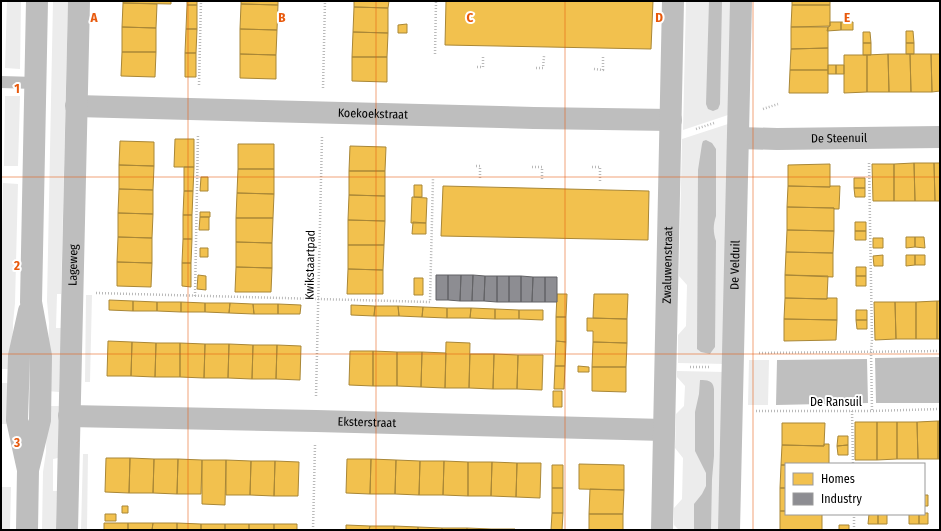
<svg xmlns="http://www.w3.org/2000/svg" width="941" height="531" font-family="'Fira Sans Condensed',sans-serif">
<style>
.green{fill:#ececec}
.water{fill:#bfbfbf}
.homes{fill:#f2c14e;stroke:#a98737}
.industry{fill:#8d8d92;stroke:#636366}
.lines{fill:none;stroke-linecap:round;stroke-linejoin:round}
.path{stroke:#b9b9b9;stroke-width:2.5;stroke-dasharray:1 2;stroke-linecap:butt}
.service{stroke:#bebebe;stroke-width:12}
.minor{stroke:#bebebe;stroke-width:22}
.tertiary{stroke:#bebebe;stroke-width:22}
.grid{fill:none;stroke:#e8590c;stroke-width:1;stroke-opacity:0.55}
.labels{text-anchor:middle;stroke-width:4;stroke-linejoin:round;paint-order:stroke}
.street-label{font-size:12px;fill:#000;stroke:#fff}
.grid-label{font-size:13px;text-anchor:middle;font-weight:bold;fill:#e8590c;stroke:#fff;stroke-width:4;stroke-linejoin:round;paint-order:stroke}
</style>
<rect width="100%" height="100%" fill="#fff"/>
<path class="green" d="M7 1H21L20 69 5 68Z
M53 1H68L61 294H57L56 328H61L59 392 47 391 49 323 47 301Z
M686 1H733L731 114 683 130Z
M5 96H20L18 166H4Z
M731 123 726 364 678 363V335L686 326 687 285 679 276 682 139Z
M3 183 18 184 15 303 13 323 12 369H1V278Z
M86 295H92L90 382H85Z
M749 360H769L768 405H748Z
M677 371 725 372 722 530H679L674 525V508L682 499 683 458 675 448 676 414 684 406 685 386 677 377Z
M1 383H11L10 424H1Z
M47 406H59L58 458 53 459V491H57L56 530H42L43 472 46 452Z
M83 454H88L87 530H81Z
M1 487H11L10 530H1Z"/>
<path class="water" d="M709 1H722L720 104 718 109 713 111 708 109 706 104Z
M706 140 712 143 716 149V216C713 225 713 232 716 241L715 347 712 351 710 354 701 352 697 349 698 170 702 144 703 141Z
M940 357V403H876L875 358Z
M867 359 868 403 776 405 777 360Z
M700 380C707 380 713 380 714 389V456L712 479 711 530H694V504L702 494 706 486V473L695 451V412L699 394Z"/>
<path class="homes" d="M123 1H171V4L123 3Z
M187 1H197V5H187Z
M241 1H278V5L241 4Z
M354 1H389L388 8 354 7Z
M446 1H653L651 49 445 45Z
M792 1H830V5H792Z
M123 3 157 4 156 28 122 27Z
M241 4 278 5 277 30 240 29Z
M187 5H197V29H186Z
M792 5H830V26L791 27Z
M354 7 388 8V33L353 32Z
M830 22H841V30L827 31 828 27 830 26Z
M841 22H853V30H841Z
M407 24V33H398V25Z
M122 27 156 28V52H122Z
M791 27H828V48L791 49Z
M186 29H197L196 53H185Z
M240 29 277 30 276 55 240 54Z
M906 31H913L914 43H906Z
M353 32 388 33 387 57H352Z
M863 32H870L871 43H863Z
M863 43H871V55H863Z
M906 43H914V54H906Z
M828 48V70H790L791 49Z
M122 52H156L155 77 121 76Z
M185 53H196V77H185Z
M240 54 276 55V79L240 78Z
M888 54 889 92H867V55Z
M888 54H910L911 92H889Z
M910 54H931L932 92H911Z
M931 54H940V91L932 92Z
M844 55H867V92L844 93Z
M352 57H387V82L352 81Z
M828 65H836V74H828Z
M836 65H844V74H836Z
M790 70H828V93H789Z
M175 139H194V167H174Z
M120 141 154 142V166L119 165Z
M238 144H274V169H238Z
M350 146 386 147 385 171H349Z
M914 163H934L935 201H915Z
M914 163 915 201H894V164Z
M934 163H940V201H935Z
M830 164V187L788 186V165Z
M872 164H894V201H873Z
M119 165 154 166 153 190 119 189Z
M184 167H194L193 191H184Z
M238 169H274V194L237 193Z
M349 171H385V196L349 195Z
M201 177H208V191H200Z
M854 178H865V188H854Z
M414 185H422V197H414Z
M443 186 649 191 648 240 441 236Z
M788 186 830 187V186H840L839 209H834V208L787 207Z
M854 188H865V197H855Z
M119 189 153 190V214L118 213Z
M184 191H193L192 215H183Z
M237 193 274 194 273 218H236Z
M349 195 385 196V221L348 220Z
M412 197 427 198 426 223H411Z
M787 207 834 208V231L787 230Z
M200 212H210V217H200Z
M118 213 153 214 152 238 118 237Z
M183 215H192V239H183Z
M200 217H209V230H199Z
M236 218H273L272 243 236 242Z
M348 220 385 221 384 245H348Z
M413 222 426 223V234H412Z
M855 222H866V231H855Z
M787 230 834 231 833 253 786 252Z
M855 231H866V240H855Z
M118 237 152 238V263L117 262Z
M906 237H915V247L906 248Z
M915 237H924L925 248 915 247Z
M873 238H883V248H873Z
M183 239H192L191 263H182Z
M236 242 272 243V268L236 267Z
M348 245H384L383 270 348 269Z
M200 248H208V257H200Z
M786 252 833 253V277L785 275Z
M883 255V266H874L873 256Z
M906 255H915V265L906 266Z
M915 255H925V265H915Z
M117 262 152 263 151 287 117 286Z
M182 263H191V287L182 286Z
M236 267 272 268 271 292H235Z
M856 267H866V276H856Z
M348 269 383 270V294H347Z
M198 275 206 276V290L197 289Z
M785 275 828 276 827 299 785 298Z
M856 276H866V286H856Z
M414 278H423V295H414Z
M557 294H567L566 317H556Z
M594 294H628L627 319 593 318Z
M785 298 827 299V298H837V320L784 319Z
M109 300 133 301V311L109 310Z
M133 301 157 302V311H133Z
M937 301V339H916V302Z
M937 301H940V339H937Z
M157 302H181V312L157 311Z
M181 302 205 303V312H181Z
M874 302H895L896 339 875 340Z
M895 302H916V339H896Z
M205 303H230L229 313 205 312Z
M230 303 253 304 254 314 229 313Z
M253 304H278V314H254Z
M278 304 301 305 300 314H278Z
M351 305 375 306 374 316 351 315Z
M375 306H398L399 316H374Z
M398 306 423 307 422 317 399 316Z
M423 307 447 308V318L422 317Z
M447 308H471L470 318H447Z
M471 308 495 309V319L470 318Z
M495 309 519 310V319H495Z
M519 310H543V320L519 319Z
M856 310H867V320H856Z
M556 317H566V342L556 341Z
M587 318 627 319V343L593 342V331H587Z
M784 319 837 320 836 340 784 341Z
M856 320H867V329H857Z
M108 341 132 342 131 376H107Z
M556 341 566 342 565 366H555Z
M132 342 156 343 155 377 131 376Z
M446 342 470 343 469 388H445Z
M593 342 627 343 626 367H592Z
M156 343H180V377H155Z
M180 343 205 344 204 378 180 377Z
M205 344H229L228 378H204Z
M229 344 253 345 252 379 228 378Z
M253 345H277L276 379H252Z
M277 345 301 346 300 380 276 379Z
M350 351H373V386L349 385Z
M373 351 397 352V386H373Z
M397 352H422L421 387 397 386Z
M422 352 446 353 445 388 421 387Z
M470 354H494L493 389 469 388Z
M494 354 518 355 517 389H493Z
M518 355H543L542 390 517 389Z
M555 366H565L564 389H554Z
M578 366 589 367V372H578Z
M592 367H626V392L592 391Z
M553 391H562V407H553Z
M938 421V459H918L917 422Z
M938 421H940V459H938Z
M855 422H877V460H855Z
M877 422H897V459L877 460Z
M897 422H917L918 459H897Z
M782 423H825L824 446 782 445Z
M838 436H848V445L837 446Z
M824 444H829V464H786V465H781L782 445 824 446Z
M848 445V455H838L837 446Z
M106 458H130L129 493 105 492Z
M130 458 154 459 153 493H129Z
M154 459H178L177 494 153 493Z
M178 459 202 460 201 494H177Z
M347 459H371L370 494 346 493Z
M371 459 396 460 395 494H370Z
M202 460H226L225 505 202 504Z
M226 460 251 461 250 495H226Z
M396 460 420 461 419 495 395 494Z
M251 461H275L274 496 250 495Z
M275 461 299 462 298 496H274Z
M420 461H444L443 495H419Z
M444 461 468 462V496L443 495Z
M468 462H492L491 496H468Z
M492 462 517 463 516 497 491 496Z
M517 463H541L540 498 516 497Z
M579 464 624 465V490L579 489Z
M552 465H563V488H552Z
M781 465H786V488H780Z
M552 488H563V513H552Z
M780 488H786V511H780Z
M590 489 624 490 623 514H589Z
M924 495H928V506H924Z
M122 506H128V513H122Z
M780 511H786V514H822V530H780Z
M552 513H563L562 530H551Z
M924 513H928V524H919V514H924Z
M105 514H116V521H105Z
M589 514H623V530H589Z
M869 514H878V524H868Z
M878 514H887V524H878Z
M909 514H919V524H909Z
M104 523H128V530H104Z
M128 523H153L152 530H128Z
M153 523H177V530H152Z
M177 523 201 524V530H177Z
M201 524H225V530H201Z
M225 524H249V530H225Z
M249 524H274V530H249Z
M274 524H297V530H274Z
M346 525 370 526 369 530H346Z
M839 525H849V530H839Z
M370 526H394V530H369Z
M394 526 418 527V530H394Z
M418 527 442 528V530H418Z
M442 528H467V530H442Z
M467 528 491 529V530H467Z
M491 529H515V530H491Z"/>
<path class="industry" d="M436 275H448V300H436Z
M448 275H461L460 301 448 300Z
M461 275H473L472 301H460Z
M473 275 485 276 484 301H472Z
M485 276H497V302L484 301Z
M497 276H509V302H497Z
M509 276H521V302H509Z
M521 276 533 277 532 302H521Z
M533 277H545V302H532Z
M545 277H557V302H545Z"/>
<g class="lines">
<path class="path" d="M435 54 436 1
M477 67H483V55
M536 68H543L544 56
M594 69 603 70V57
M199 85 201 1
M323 88 325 1
M763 109 778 104
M696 129 714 123
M869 163 872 340 871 351 872 411
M476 166H480V179
M532 167H542V180
M592 167H600V181
M96 293 430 302 433 178
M195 296 198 134
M759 353 940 351
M690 367H709
M316 396 322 137
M756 411H872L940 409
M852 411 853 464
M854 514V530
M313 530 315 445"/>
<path class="service" d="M1 82 35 83"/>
<g class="minor">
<path id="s1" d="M76 106 534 118 671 120"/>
<path id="s2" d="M739 138 777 139 940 137"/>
<path id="s3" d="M69 416 316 421 664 430"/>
<path id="s4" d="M67 530 79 1"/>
<path id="s5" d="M662 530 673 1"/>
<path id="s6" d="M729 530 741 1"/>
</g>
<path class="tertiary" d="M28 470 40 420 41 356 31 302 37 1
M27 530 28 470 17 420 19 356 29 311"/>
</g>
<path class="grid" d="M188 1V530M376 1V530M565 1V530M753 1V530M1 177H940M1 354H940"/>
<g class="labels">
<g class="street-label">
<text dy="4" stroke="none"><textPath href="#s1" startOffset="297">Koekoekstraat</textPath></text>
<text dy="4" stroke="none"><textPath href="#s2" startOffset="100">De Steenuil</textPath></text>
<text transform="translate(310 265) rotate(-89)" y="4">Kwikstaartpad</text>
<text dy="4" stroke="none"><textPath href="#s4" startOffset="265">Lageweg</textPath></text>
<text dy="4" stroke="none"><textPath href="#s5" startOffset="265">Zwaluwenstraat</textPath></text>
<text dy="4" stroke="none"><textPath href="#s6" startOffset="265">De Velduil</textPath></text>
<text x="836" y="406">De Ransuil</text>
<text dy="4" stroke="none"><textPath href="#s3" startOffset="298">Eksterstraat</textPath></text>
</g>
</g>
<g class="grid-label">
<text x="94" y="22">A</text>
<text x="282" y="22">B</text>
<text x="470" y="22">C</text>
<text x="659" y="22">D</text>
<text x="847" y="22">E</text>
<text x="17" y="93">1</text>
<text x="17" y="270">2</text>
<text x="17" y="447">3</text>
</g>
<rect width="941" height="531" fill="none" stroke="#000000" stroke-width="4"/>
<rect x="785" y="463" width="140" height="52" fill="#ffffff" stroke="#999999"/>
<rect x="793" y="473" width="20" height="12" fill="#f2c14e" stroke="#999999"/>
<text x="821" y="483" font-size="12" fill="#000000">Homes</text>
<rect x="793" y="493" width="20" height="12" fill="#8d8d92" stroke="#999999"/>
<text x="821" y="503" font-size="12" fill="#000000">Industry</text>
</svg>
